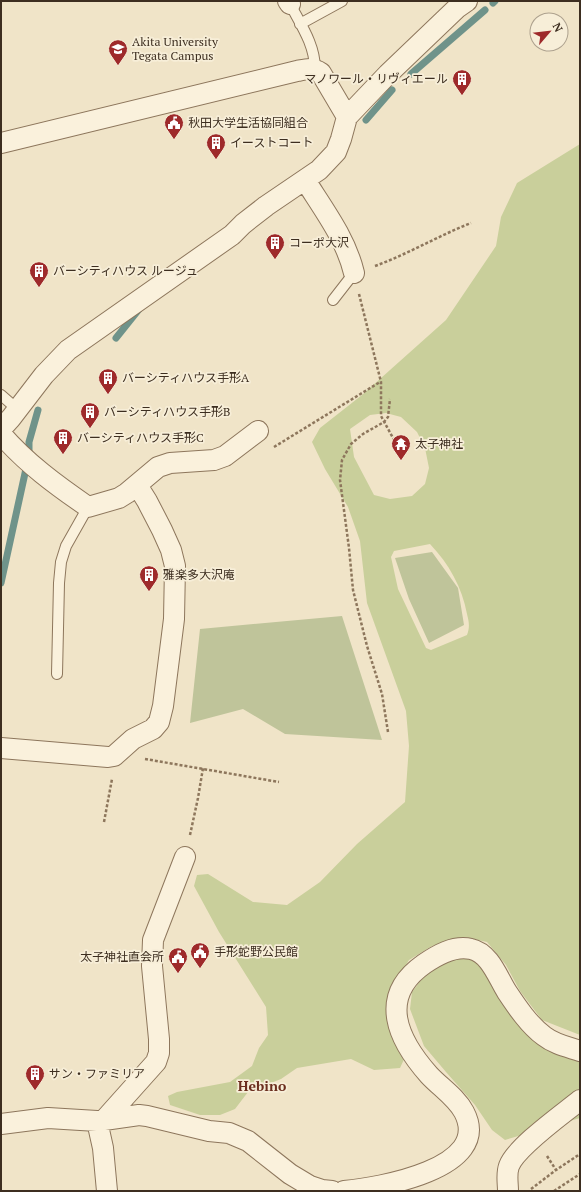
<svg xmlns="http://www.w3.org/2000/svg" width="581" height="1192" font-family="'PT Serif','Noto Sans JP',serif">
<style>
.green{fill:#c9cf9b;fill-rule:evenodd}
.cemetery{fill:#bfc49a}
.lines{fill:none;stroke-linecap:round;stroke-linejoin:round}
.stream{stroke:#6f938a;stroke-width:7}
.lane-casing{stroke:#8d765c;stroke-width:12}
.street-casing{stroke:#8d765c;stroke-width:22}
.path{stroke:#8d765c;stroke-width:2.5;stroke-dasharray:3 2;stroke-linecap:butt}
.lane{stroke:#faf1dc;stroke-width:10}
.street{stroke:#faf1dc;stroke-width:20}
.labels{text-anchor:middle;stroke-width:3.5;stroke-linejoin:round;paint-order:stroke}
.poi-label{font-size:12px;fill:#3d2e20;stroke:#f7eed8;text-anchor:start}
.quarter-label{font-size:14px;font-weight:bold;fill:#6b2e1e;stroke:#f7eed8}
</style>
<rect width="100%" height="100%" fill="#f0e4c8"/>
<path class="green" d="M580 144V1035L542 1020 520 991 506 965 487 942 465 937 432 946 409 960 390 992V1026L406 1055 400 1068 374 1070 351 1059 297 1068 281 1079 248 1092 235 1109 220 1115H200L170 1105 168 1096 177 1092 230 1082 252 1066 259 1048 268 1035 266 1007 219 932 194 886 197 875 208 874 253 902 287 905 320 882 357 844 405 802 409 746 406 711 367 603 360 541 348 507 325 469 312 442 320 428 362 395 446 320 496 246 501 217 517 183ZM386 413 401 417 417 432 425 448 429 468 425 484 412 496 390 499 374 495 354 457 350 429 370 415ZM430 544C449 564 462 587 467 614 469 622 470 627 467 635L431 650 426 648 398 589 391 557 394 551Z
M451 956 472 957 580 1060V1118L505 1140 492 1130 475 1105 446 1072 424 1046 410 1009 412 992 427 972Z"/>
<path class="cemetery" d="M432 552 458 588 464 625 429 643 409 599 395 558Z
M342 616 382 740 285 734 243 709 190 723 200 629Z"/>
<g class="lines">
<path class="stream" d="M493 3 495 1
M411 74 485 10
M366 120 392 90
M116 338 140 308
M1 583 29 455V442L38 410"/>
<g class="lane-casing">
<path id="lane" d="M290 4C301 25 315 45 315 69
M300 24 342 1
M333 300 354 273
M1 395 17 409
M57 674 59 583 61 562 66 546 88 507"/>
</g>
<g class="street-casing">
<path id="street" d="M288 1 290 4
M1 143 297 71C307 69 312 67 321 73L347 117
M305 180C324 210 346 239 354 273
M1 429 11 418 44 375 68 350 232 235 243 224 266 206 319 170 336 152 341 139 347 117 388 74 457 8 467 1
M1 434C26 463 56 485 88 507L119 498 127 493 158 467 170 463 214 460 225 456 258 431
M1 748 108 757 114 756 133 739 153 729 159 722 163 706 174 619 175 566 171 550 162 530 147 501 137 485
M105 1119 156 1062 159 1053V1039L152 966 153 940 185 857
M97 1121 103 1148 107 1191
M1 1124 48 1118 97 1121 139 1115 147 1116 209 1131 229 1133 248 1141 290 1174 310 1186 322 1190 332 1191
M344 1191C377 1188 494 1169 464 1112 456 1097 440 1087 429 1075 398 1040 377 997 424 964 437 955 454 945 471 949 490 953 498 978 507 992 517 1007 529 1025 544 1036 554 1044 568 1047 580 1051
M508 1191C508 1183 506 1174 509 1166 516 1147 563 1114 580 1100"/>
</g>
<path class="path" d="M375 266C408 254 438 236 471 223
M359 294 381 382V416L399 449
M274 447 380 382
M388 732 382 694 367 646 353 590 349 548 340 480 342 460 351 444 363 434 384 422 388 417 390 399
M145 759 279 782
M104 822 112 779
M190 835 198 798 203 768
M547 1156 556 1170
M531 1189 556 1170 580 1154
M554 1191 580 1174"/>
<use href="#lane" class="lane"/>
<use href="#street" class="street"/>
</g>
<defs>
<g id="university-pin" transform="scale(1)"><path d="M0 17L-7.5 6A9.5 9.5 0 1 1 7.5 6Z" fill="#9e2a2b" stroke="#f7eed8"/><path d="M0-5L7-2L0 1L-7-2ZM-4 1L0 2.5L4 1V4Q0 6-4 4Z" fill="#fff"/></g>
<g id="building-pin" transform="scale(1)"><path d="M0 17L-7.5 6A9.5 9.5 0 1 1 7.5 6Z" fill="#9e2a2b" stroke="#f7eed8"/><path d="M-4-6H4V6H1V3H-1V6H-4ZM-2.5-4.3h1.7v1.8h-1.7ZM.8-4.3h1.7v1.8H.8ZM-2.5-1h1.7V.8h-1.7ZM.8-1h1.7V.8H.8Z" fill="#fff"/></g>
<g id="civic-pin" transform="scale(1)"><path d="M0 17L-7.5 6A9.5 9.5 0 1 1 7.5 6Z" fill="#9e2a2b" stroke="#f7eed8"/><path d="M-.6-6.5H3V-4.5H.6V-3L4-1V1h2V6H-6V1h2V-1L-.6-3ZM-1.2 2.5V6h2.4V2.5Z" fill="#fff"/></g>
<g id="temple-pin" transform="scale(1)"><path d="M0 17L-7.5 6A9.5 9.5 0 1 1 7.5 6Z" fill="#9e2a2b" stroke="#f7eed8"/><path d="M0-6L5-2H3V0L6.5 2.5H4V6H1.5V3h-3V6H-4V2.5H-6.5L-3 0V-2H-5Z" fill="#fff"/></g>
</defs>
<g fill-rule="evenodd">
<use href="#university-pin" x="118" y="49"/>
<use href="#building-pin" x="462" y="79"/>
<use href="#civic-pin" x="174" y="123"/>
<use href="#building-pin" x="216" y="143"/>
<use href="#building-pin" x="275" y="243"/>
<use href="#building-pin" x="39" y="271"/>
<use href="#building-pin" x="108" y="378"/>
<use href="#building-pin" x="90" y="412"/>
<use href="#building-pin" x="63" y="438"/>
<use href="#temple-pin" x="401" y="444"/>
<use href="#building-pin" x="149" y="575"/>
<use href="#civic-pin" x="200" y="952"/>
<use href="#civic-pin" x="178" y="957"/>
<use href="#building-pin" x="35" y="1074"/>
</g>
<g class="labels">
<g class="poi-label">
<text x="132" y="46">Akita University<tspan x="132" dy="14">Tegata Campus</tspan></text>
<text x="448" y="83" text-anchor="end">マノワール・リヴィエール</text>
<text x="188" y="127">秋田大学生活協同組合</text>
<text x="230" y="147">イーストコート</text>
<text x="289" y="247">コーポ大沢</text>
<text x="53" y="275">バーシティハウス ルージュ</text>
<text x="122" y="382">バーシティハウス手形A</text>
<text x="104" y="416">バーシティハウス手形B</text>
<text x="77" y="442">バーシティハウス手形C</text>
<text x="415" y="448">太子神社</text>
<text x="163" y="579">雅楽多大沢庵</text>
<text x="214" y="956">手形蛇野公民館</text>
<text x="164" y="961" text-anchor="end">太子神社直会所</text>
<text x="49" y="1078">サン・ファミリア</text>
</g>
<g class="quarter-label">
<text x="262" y="1091">Hebino</text>
</g>
</g>
<rect width="581" height="1192" fill="none" stroke="#3d2e20" stroke-width="4"/>
<g transform="translate(549 32) rotate(62)"><circle r="19" fill="#f7eed8" stroke="#ada18e"/>
<path d="M0-3L7 15L0 10L-7 15Z" fill="#9e2a2b"/>
<text y="-6" font-size="11" font-weight="bold" text-anchor="middle" fill="#3d2e20">N</text>
</g>
</svg>
